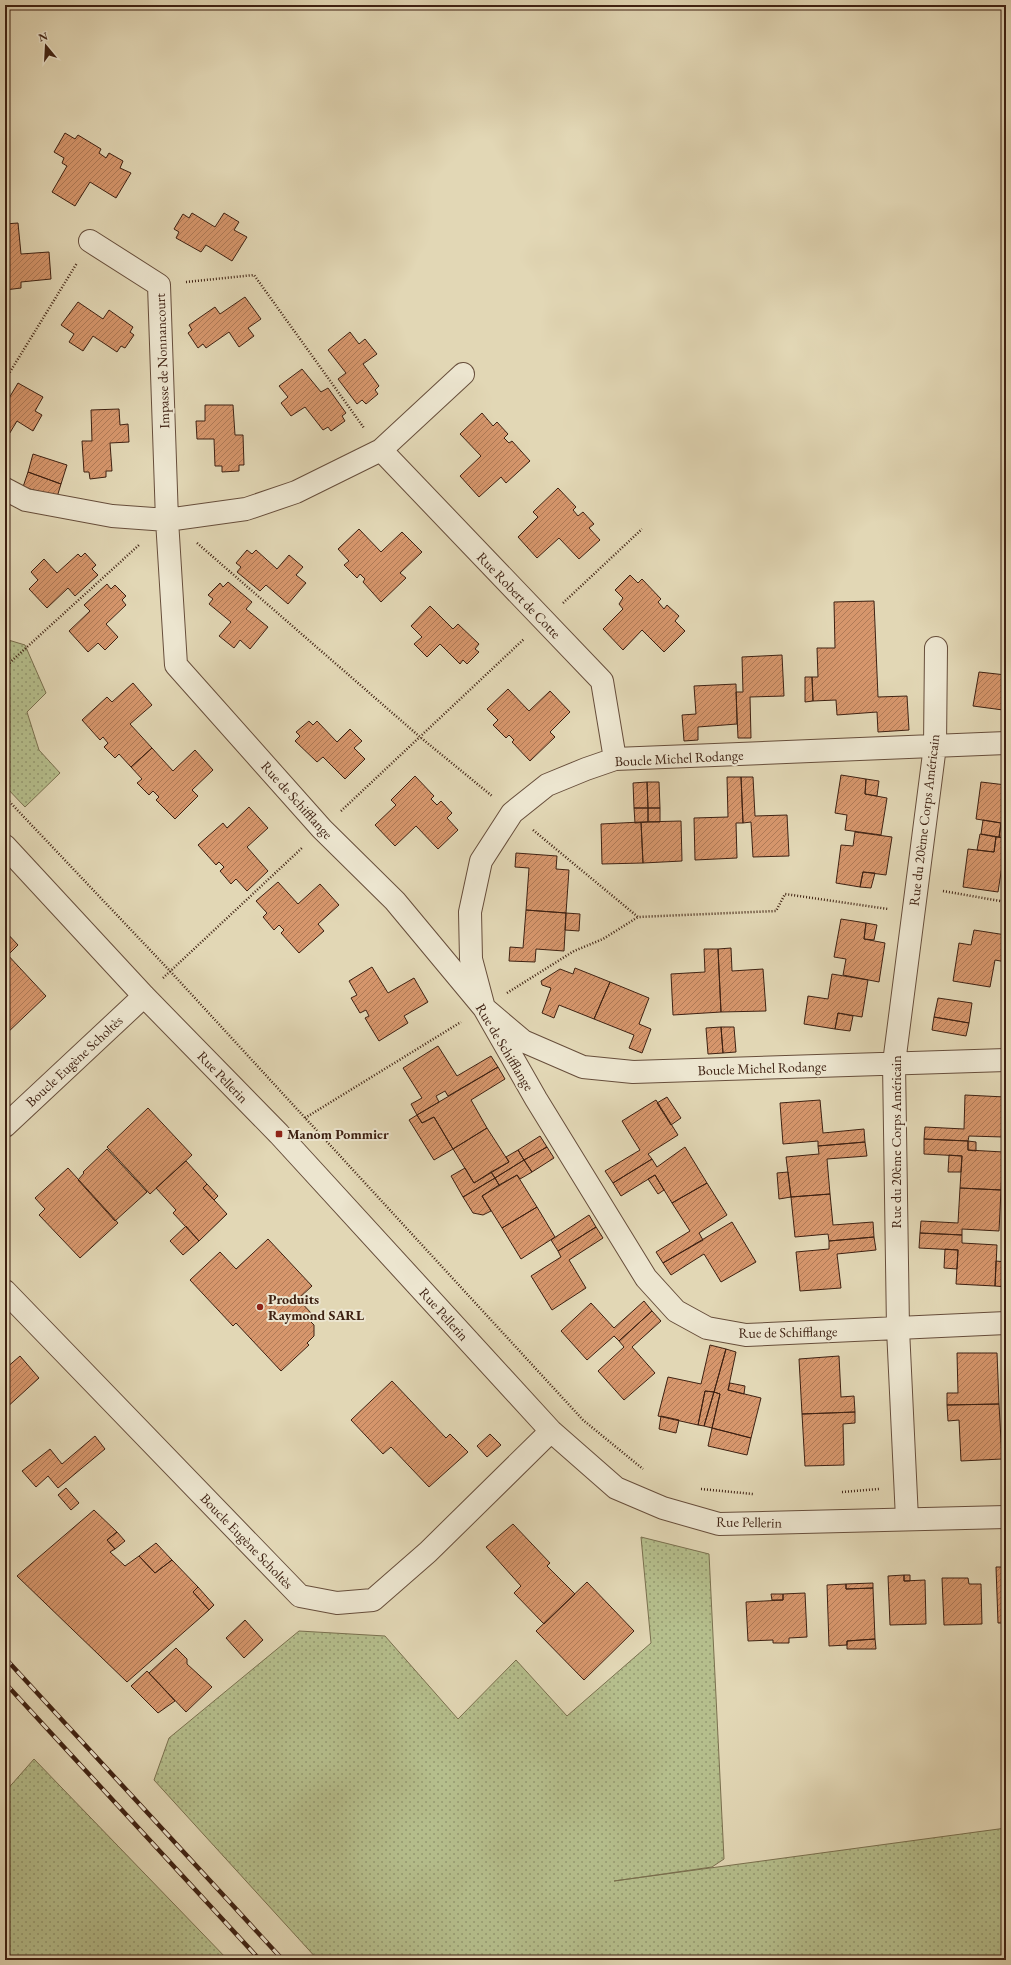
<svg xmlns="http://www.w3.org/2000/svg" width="1011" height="1965" font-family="'EB Garamond',serif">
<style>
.grass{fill:url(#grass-dots);stroke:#7a704f}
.building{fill:url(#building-hatch);stroke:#3e2112}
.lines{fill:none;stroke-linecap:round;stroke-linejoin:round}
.minor-casing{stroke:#674e3b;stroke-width:24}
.path{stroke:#3e2112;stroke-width:2.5;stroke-dasharray:1 2;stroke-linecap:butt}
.minor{stroke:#ece5cf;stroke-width:22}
.rail-casing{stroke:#3e2112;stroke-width:4.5}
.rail{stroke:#ece5cf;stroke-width:3;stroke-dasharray:9;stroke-linecap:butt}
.poi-dot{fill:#8f2418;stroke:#ece5cf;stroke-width:1.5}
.labels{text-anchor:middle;stroke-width:4;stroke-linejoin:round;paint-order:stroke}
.street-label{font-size:14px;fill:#3e2112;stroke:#ece5cf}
.poi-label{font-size:14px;font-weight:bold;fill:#3e2112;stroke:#ece5cf;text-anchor:start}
</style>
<defs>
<pattern id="grass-dots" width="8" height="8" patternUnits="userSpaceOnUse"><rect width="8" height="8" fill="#b5be8c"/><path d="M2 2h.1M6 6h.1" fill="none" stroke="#959a71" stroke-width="1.8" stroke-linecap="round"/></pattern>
<pattern id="building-hatch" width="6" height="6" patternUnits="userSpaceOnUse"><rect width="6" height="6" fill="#d6966c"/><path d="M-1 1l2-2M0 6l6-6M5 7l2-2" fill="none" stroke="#af7a57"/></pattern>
</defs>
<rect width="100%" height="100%" fill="#e2d7b5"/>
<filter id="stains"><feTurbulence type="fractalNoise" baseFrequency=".005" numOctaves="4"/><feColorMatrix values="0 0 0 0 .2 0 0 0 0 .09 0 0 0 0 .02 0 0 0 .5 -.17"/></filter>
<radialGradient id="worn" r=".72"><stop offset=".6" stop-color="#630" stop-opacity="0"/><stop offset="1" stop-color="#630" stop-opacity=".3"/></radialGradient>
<path class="grass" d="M5 639 25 645 46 693 27 712 39 750 60 773 25 807 5 786Z
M641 1537 709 1554 724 1859 712 1867 614 1881 1006 1828V1960H318L154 1780 169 1738 299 1631 385 1636 458 1719 516 1660 567 1716 651 1643Z
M34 1759 228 1960H5V1792Z"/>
<path class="building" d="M65 133 75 139 78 135 101 149 99 153 106 158 109 153 123 161 120 168 131 173 116 198 90 182 75 206 52 192 67 166 62 163 64 158 54 152Z
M192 213 215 227 224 213 239 222 234 230 247 237 232 261 206 245 201 252 176 238 179 232 174 229 183 214 189 218Z
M18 223 21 254 49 252 51 279 21 282V288L5 290V224Z
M245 297 261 319 248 328 254 336 239 347 229 332 206 348 203 344 198 348 188 333 192 330 189 325 215 307 220 314Z
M78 302 103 319 109 310 133 327 130 332 134 335 125 348 121 346 117 352 93 336 83 351 69 342 74 334 61 325Z
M350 332 359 344 365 339 377 354 363 364 379 386 375 390 378 394 366 404 362 400 357 404 338 379 346 373 328 350Z
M302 369 321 392 328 388 346 413 342 416 345 421 331 431 328 427 323 430 305 407 291 416 281 403 288 397 279 386Z
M18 383 43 397 35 411 42 415 33 431 17 421 5 441V405Z
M205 405H233L235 435H243L244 465H239V471L222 472V466H215L214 439H197L196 421H205Z
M119 409 120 425 128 424 129 442 110 443 112 471H106V477L90 479 89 472H84L82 441H92L91 410Z
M482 413 493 426 497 422 508 434 504 438 509 443 512 441 530 461 506 483 501 477 479 497 460 476 481 456 460 434Z
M33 454 67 465 61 484 28 472Z
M28 472 61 484 57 497 23 487Z
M558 488 576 507 573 510 578 516 583 512 594 524 589 528 600 540 579 559 559 538 537 558 518 537 538 517 533 512Z
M359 529 381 552 402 532 422 552 400 573 406 578 381 602 363 582 365 579 360 574 357 578 344 565 349 561 338 549Z
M247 550 252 554 256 550 277 569 289 555 303 567 296 575 306 583 288 604 266 585 260 591 237 572 241 567 236 563Z
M85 553 96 565 92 569 98 575 75 596 68 588 47 608 29 589 38 580 31 572 44 559 57 573 78 554 81 557Z
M630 575 638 583 642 579 661 599 658 602 664 609 667 605 679 616 675 621 685 631 664 652 642 630 623 650 603 629 623 609 619 604 623 598 615 590Z
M228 582 252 602 246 609 268 627 250 649 240 640 234 648 219 636 231 622 209 604 213 599 208 595 220 583 223 587Z
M107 584 111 589 115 585 126 596 122 600 126 605 106 624 118 637 105 650 98 643 88 652 69 631 90 611 84 605Z
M874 601 878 697 907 696 909 730 878 732 877 712 837 715 836 700 813 701 812 677H818L817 648H835L834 602Z
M430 606 453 629 458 624 479 644 475 649 479 652 467 664 463 660 460 664 440 644 427 657 414 644 422 637 411 626Z
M782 655 784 696 750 697 751 738H738L736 692H743L742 657Z
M979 672 1006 675V692L1003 710 973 706Z
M805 677H812L813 701 805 702Z
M133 683 152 705 130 724 152 748 131 767 119 754 115 758 104 747 108 743 103 737 100 740 82 720 107 697 112 702Z
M736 684 737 724 698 727V740L684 741 682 715 696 714 694 686Z
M508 689 529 711 550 691 570 712 550 732 555 737 530 761 512 742 514 740 509 735 506 738 493 725 498 720 487 709Z
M309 721 313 725 317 721 337 742 350 729 362 741 354 748 365 759 345 779 323 757 317 762 295 741 300 736 296 732Z
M152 748 173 771 195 750 213 770 192 790 198 796 175 819 156 800 159 797 153 791 149 795 137 783 142 779 131 767Z
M841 775 866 779 865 794 887 798 881 835 845 830 847 815 835 813Z
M415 776 434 796 431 799 437 805 441 801 452 813 447 818 458 830 438 849 416 826 395 846 375 825 396 805 391 800Z
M727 777H741L743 823H736L737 858 695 860 694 818 728 817Z
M741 777H753L755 816 787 815 789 856 753 857 751 822 743 823Z
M866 779 879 781 877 796 865 794Z
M647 782 648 808H634L633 783Z
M647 782H659L660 808H648Z
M981 782 1006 785V838L999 837 1001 823 976 819Z
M249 807 268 828 247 847 268 871 247 891 236 879 231 884 220 871 224 867 219 862 216 865 198 845 223 823 227 828Z
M634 808H648V822L635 823Z
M648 808H660V822H648Z
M983 820 1001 823 999 837 981 834Z
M681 821 682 861 643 863 641 822Z
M641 822 643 863 602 864 601 824Z
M855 832 892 837 886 875 863 872 860 887 836 883 841 845 853 846Z
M980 834 996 837 994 852 977 850Z
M996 837 1006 838V867L1002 866 998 892 963 887 968 849 994 852Z
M516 853 557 856 556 869 569 870 566 913 526 910 529 868 515 867Z
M863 872 875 873 871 888 860 887Z
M278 882 298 904 320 884 339 905 318 924 324 931 299 953 281 933 284 930 279 925 274 930 263 917 267 913 256 901Z
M526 910 566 913 564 951 536 949 535 962 509 961 510 947 523 948Z
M566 913 580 914 579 931 565 930Z
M841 919 866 923 864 939 885 943 879 982 843 975 846 959 834 957Z
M866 923 877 925 874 940 864 939Z
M974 930 1006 935V962L995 960 990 987 953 981 959 943 971 945Z
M5 931 18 945 8 955 5 952Z
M731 948 732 971 763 969 766 1011 721 1012 718 949Z
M704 949H718L721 1012 673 1015 671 974 705 972Z
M5 952 46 996 5 1035Z
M372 967 388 993 414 978 428 1002 404 1016 408 1023 379 1041 365 1018 369 1016 366 1010 360 1013 351 998 357 995 349 981Z
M575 968 610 982 594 1019 559 1005 554 1018 542 1013 551 988 542 985 541 981 560 969 573 974Z
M832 974 868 980 862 1017 838 1013 835 1029 804 1024 808 996 828 999Z
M610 982 649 998 639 1024 651 1029 642 1053 629 1048 634 1035 594 1019Z
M938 998 972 1003 969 1023 934 1017Z
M838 1013 853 1016 850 1031 835 1029Z
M934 1017 969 1023 966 1036 932 1030Z
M721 1027 723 1053 708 1054 706 1028Z
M721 1027H734L736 1052 723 1053Z
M438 1046 457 1076 491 1056 498 1067 448 1096 445 1091 436 1096 439 1102 417 1115 411 1104 422 1098 403 1068Z
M498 1067 505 1079 471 1100 487 1128 453 1149 434 1117 422 1123 417 1115Z
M965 1095 1005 1097 1003 1137 969 1136 968 1141 924 1139 925 1127 964 1129Z
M667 1097 681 1118 671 1125 657 1103Z
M656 1100 678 1135 648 1154 652 1159 613 1183 605 1171 640 1150 622 1121Z
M820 1100 823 1133 864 1129 865 1142 818 1146V1141L783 1144 780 1103Z
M148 1108 192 1155 150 1194 107 1147Z
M417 1115 422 1123 434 1117 453 1149 434 1160 409 1120Z
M487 1128 509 1162 474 1183 453 1149Z
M540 1136 547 1147 524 1160 518 1150Z
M924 1139 968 1141V1150L1003 1152 1001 1190 960 1188 962 1156 924 1154Z
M968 1141 976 1142V1151L968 1150Z
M865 1142 867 1156 827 1159 830 1194 791 1197 786 1157 819 1154 818 1146Z
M547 1147 554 1158 532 1172 524 1160Z
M685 1147 707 1183 672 1203 655 1175 621 1196 613 1183 652 1159 657 1167Z
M107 1149 147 1192 115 1221 78 1180 84 1173 83 1172Z
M518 1150 524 1160 495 1178 491 1172 509 1162 506 1157Z
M949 1155 962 1156 961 1172H948Z
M524 1160 532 1172 520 1179 517 1175 499 1185 495 1178Z
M186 1161 207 1184 203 1188 227 1214 199 1241 173 1213 176 1210 156 1188Z
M68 1168 118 1223 80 1258 39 1215 45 1209 35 1198Z
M465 1168 474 1183 491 1172 495 1178 463 1197 451 1176Z
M788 1172 791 1197 779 1199 777 1173Z
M517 1175 537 1207 502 1228 482 1196Z
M655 1175 664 1190 658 1194 648 1179Z
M495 1178 499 1185 482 1196 491 1211 483 1215 473 1213 463 1197Z
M707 1183 727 1215 699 1233 703 1240 663 1263 656 1252 690 1231 672 1203Z
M207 1184 218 1196 214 1200 203 1188Z
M960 1188 1001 1190 999 1231 962 1229V1235L920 1233 921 1221 958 1223Z
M830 1194 833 1225 873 1222 874 1237 829 1241 828 1234 795 1237 791 1197Z
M537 1207 555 1237 521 1259 502 1228Z
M589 1215 596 1227 558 1251 551 1240Z
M732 1222 756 1262 721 1282 704 1254 671 1275 663 1263Z
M186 1226 199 1241 183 1255 170 1241Z
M596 1227 603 1238 569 1260 586 1288 552 1310 531 1276 561 1257 558 1251Z
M920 1233 962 1235V1243L997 1245 995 1286 956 1284 958 1250 919 1248Z
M874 1237 876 1250 837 1254 841 1288 800 1291 796 1252 829 1249V1241Z
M268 1239 312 1286 298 1299 312 1314 308 1319 314 1325V1336L307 1343 309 1345 281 1371 236 1323 233 1326 190 1280 220 1252 236 1269Z
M945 1249 958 1250 957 1269 944 1268Z
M996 1261 1006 1262V1287L995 1286Z
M644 1301 652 1311 619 1341 614 1336 587 1360 561 1331 591 1303 614 1328Z
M652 1311 661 1321 632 1347 655 1373 624 1400 598 1371 624 1347 619 1341Z
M710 1345 726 1349 714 1392 705 1391 698 1425 658 1416 668 1377 701 1384Z
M726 1349 736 1352 728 1390 761 1398 751 1438 712 1428 720 1394 714 1392Z
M957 1353H997L999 1404 947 1405V1393H958Z
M20 1356 39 1378 5 1409V1369Z
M839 1356 841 1397 854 1396 855 1412 802 1414 799 1359Z
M392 1381 446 1438 450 1434 468 1452 429 1487 391 1447 383 1454 351 1420Z
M730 1383 745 1386 744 1394 728 1390Z
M705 1391 714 1392 704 1426 698 1425Z
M714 1392 720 1394 712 1428 704 1426Z
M999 1404 1002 1459 961 1461 959 1420 948 1421 947 1405Z
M855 1412V1423L843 1424 844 1465 805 1466 802 1414Z
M661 1416 679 1420 676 1433 659 1429Z
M712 1428 751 1438 747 1455 708 1446Z
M490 1434 501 1445 487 1457 477 1446Z
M95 1436 105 1449 58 1488 48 1476 36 1487 22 1471 50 1449 62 1464Z
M66 1488 79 1503 71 1510 58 1495Z
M94 1510 117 1532 107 1540 115 1549 110 1552 125 1566 139 1556 155 1573 172 1560 198 1587 193 1592 209 1610 127 1682 17 1576Z
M513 1524 550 1563 547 1566 575 1594 544 1624 514 1593 521 1586 486 1547Z
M117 1532 125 1541 115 1549 107 1540Z
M156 1543 172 1560 155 1573 139 1556Z
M996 1567H1006V1623H998Z
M904 1575V1581L925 1580 926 1624 890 1625 888 1576Z
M904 1575H910V1581H904Z
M942 1578H968L969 1584H981L982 1624 944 1625Z
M587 1582 634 1631 584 1680 536 1631Z
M873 1583V1588L846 1589V1584Z
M846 1584V1589L873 1588 875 1639 847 1641V1645L829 1646 827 1585Z
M198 1587 214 1605 209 1610 193 1592Z
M805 1593 807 1637 789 1638V1643H773V1640L748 1641 746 1602 783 1600V1594Z
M771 1594H783V1600H772Z
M245 1620 263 1640 244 1658 226 1638Z
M875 1639 876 1649H847V1641Z
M176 1648 187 1659V1664L212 1687 186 1712 149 1673Z
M147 1671 175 1701 158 1713 131 1686Z"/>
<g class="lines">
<g class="minor-casing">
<path id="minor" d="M90 241 159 285 167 520 176 665 322 829 395 901 484 1008 536 1099 646 1278 676 1311 707 1328 746 1335 1006 1323
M381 450 602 681 615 759
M5 489 26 500 112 516 167 520 246 509 296 492 381 450 463 374
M1006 743 615 759 586 769 547 785 512 813 481 861 470 912 471 959 484 1008 523 1041 583 1067 633 1072 1006 1060
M5 846 144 996 279 1134 551 1431 616 1488 663 1508 719 1524 1006 1517
M5 1126 144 996
M5 1291 300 1596 337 1603 373 1600 428 1552 551 1431
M907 1519 898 1329 894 1063 935 746 936 648"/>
</g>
<path class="path" d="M186 282 254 275 364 428
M5 380 77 263
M197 543 420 737 492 796
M563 603 642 529
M5 667 139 545
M5 797 170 971 583 1420 643 1469
M341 811 524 639
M533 830 638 917 776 911 785 894 888 909
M943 891 1006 902
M163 978 303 847
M507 993 574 951 603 939 638 917
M305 1118 461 1022
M701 1489 753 1494
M842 1492 879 1489"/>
<use href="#minor" class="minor"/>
<g class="rail-casing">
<path id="rail" d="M5 1658 283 1960
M5 1683 260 1960"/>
</g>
<use href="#rail" class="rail"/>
</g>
<g class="poi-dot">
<rect x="275" y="1130" width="8" height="8" rx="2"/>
<circle cx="260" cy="1307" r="4"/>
</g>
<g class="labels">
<g class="street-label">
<text transform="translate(162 361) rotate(-92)" y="5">Impasse de Nonnancourt</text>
<text transform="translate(519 595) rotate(46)" y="5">Rue Robert de Cotte</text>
<text transform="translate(679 758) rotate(-3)" y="5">Boucle Michel Rodange</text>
<text transform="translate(297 800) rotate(48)" y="5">Rue de Schifflange</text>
<text transform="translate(924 820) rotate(-83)" y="5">Rue du 20ème Corps Américain</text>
<text transform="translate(505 1047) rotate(59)" y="5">Rue de Schifflange</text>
<text transform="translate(74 1061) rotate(-43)" y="5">Boucle Eugène Scholtès</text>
<text transform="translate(762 1068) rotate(-2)" y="5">Boucle Michel Rodange</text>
<text transform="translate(223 1077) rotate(46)" y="5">Rue Pellerin</text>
<text transform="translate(896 1142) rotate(-90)" y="5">Rue du 20ème Corps Américain</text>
<text transform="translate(444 1314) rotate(48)" y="5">Rue Pellerin</text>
<text transform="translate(788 1332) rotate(-1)" y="5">Rue de Schifflange</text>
<text transform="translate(749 1522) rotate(1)" y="5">Rue Pellerin</text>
<text transform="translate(247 1541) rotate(46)" y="5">Boucle Eugène Scholtès</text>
</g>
<g class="poi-label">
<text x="287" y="1139">Manom Pommier</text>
<text x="268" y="1304">Produits<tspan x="268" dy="16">Raymond SARL</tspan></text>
</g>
</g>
<rect width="1011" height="1965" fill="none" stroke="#e2d7b5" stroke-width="20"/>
<rect x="6" y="6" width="999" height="1953" fill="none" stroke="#3e2112" stroke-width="2"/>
<rect x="10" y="10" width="991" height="1945" fill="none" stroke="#3e2112"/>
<g transform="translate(46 46) rotate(342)" stroke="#ece5cf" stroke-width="3" paint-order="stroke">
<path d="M0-3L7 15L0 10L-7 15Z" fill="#3e2112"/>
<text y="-6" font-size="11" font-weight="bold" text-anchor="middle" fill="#3e2112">N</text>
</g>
<rect width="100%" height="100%" filter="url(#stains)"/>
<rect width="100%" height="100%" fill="url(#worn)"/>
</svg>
